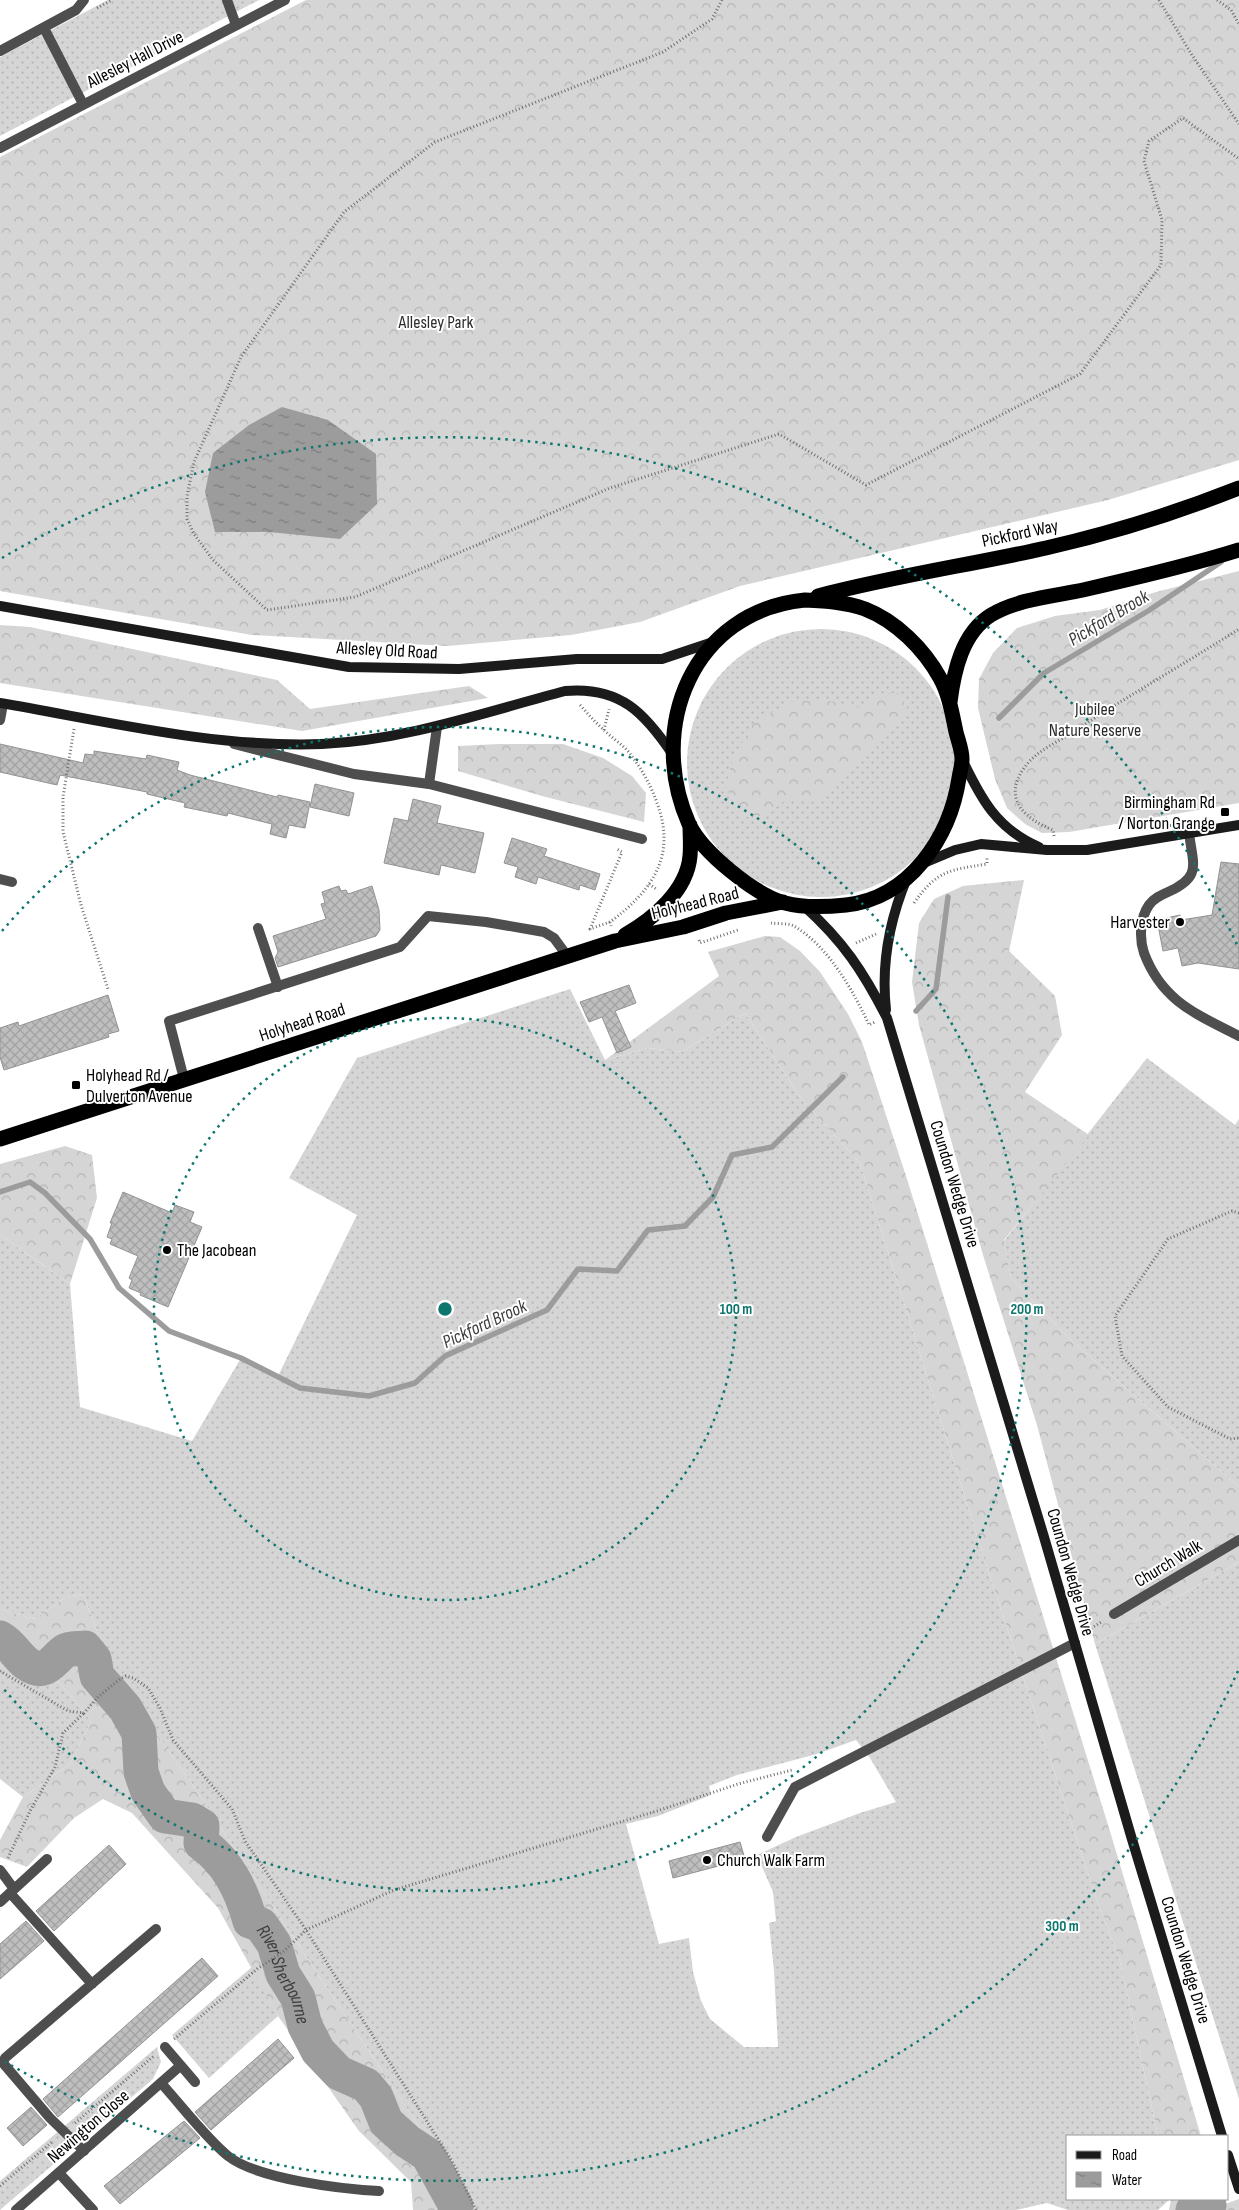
<svg xmlns="http://www.w3.org/2000/svg" width="1239" height="2210" font-family="'Sofia Sans Condensed',sans-serif">
<style>
.grass{fill:url(#grass-dots);fill-rule:evenodd}
.forest{fill:url(#forest-crowns)}
.water{fill:url(#water-ripples)}
.lines{fill:none;stroke-linecap:round;stroke-linejoin:round}
.stream{stroke:#9c9c9c;stroke-width:5.5}
.river{stroke:#9c9c9c;stroke-width:35}
.building{fill:url(#building-cross-hatch);stroke:#929292}
.path{stroke:#707070;stroke-width:3;stroke-dasharray:1 2.5;stroke-linecap:butt}
.lane{stroke:#4e4e4e;stroke-width:10}
.street{stroke:#4e4e4e;stroke-width:10}
.secondary{stroke:#1b1b1b;stroke-width:10}
.highway{stroke:#000;stroke-width:15}
.ring{fill:none;stroke:#0f766e;stroke-width:2.5;stroke-dasharray:2.5 5}
.poi-dot{fill:#000;stroke:#fff;stroke-width:2}
.labels{text-anchor:middle;stroke-width:4;stroke-linejoin:round;paint-order:stroke}
.street-label{font-size:18px;fill:#000;stroke:#fff}
.park-label{font-size:18px;fill:#2c2c2c;stroke:#fff}
.poi-label{font-size:18px;fill:#000;stroke:#fff;text-anchor:start}
.water-label{font-size:19px;font-style:italic;fill:#3d3d3d;stroke:#fff}
.centre{fill:#0f766e;stroke:#fff;stroke-width:2.5}
.ring-label{font-size:15px;text-anchor:middle;font-weight:bold;fill:#0f766e;stroke:#fff;stroke-width:4;stroke-linejoin:round;paint-order:stroke}
</style>
<defs>
<pattern id="grass-dots" width="8" height="8" patternUnits="userSpaceOnUse" patternTransform="scale(1.25)"><rect width="8" height="8" fill="#d5d5d5"/><path d="M2 2h.1M6 6h.1" fill="none" stroke="#b5b5b5" stroke-width="1.8" stroke-linecap="round"/></pattern>
<pattern id="forest-crowns" width="20" height="18" patternUnits="userSpaceOnUse" patternTransform="scale(1.25)"><rect width="20" height="18" fill="#d5d5d5"/><path d="M2 6a3 3 0 1 1 6 0M12 15a3 3 0 1 1 6 0" fill="none" stroke="#b5b5b5"/></pattern>
<pattern id="water-ripples" width="26" height="14" patternUnits="userSpaceOnUse" patternTransform="scale(1.25)"><rect width="26" height="14" fill="#9c9c9c"/><path d="M2 4q2-2 4 0t4 0M15 11q2-2 4 0t4 0" fill="none" stroke="#7d7d7d"/></pattern>
<pattern id="building-cross-hatch" width="8" height="8" patternUnits="userSpaceOnUse" patternTransform="scale(1.25)"><rect width="8" height="8" fill="#bebebe"/><path d="M0 0l8 8M0 8l8-8" fill="none" stroke="#a2a2a2"/></pattern>
</defs>
<rect width="100%" height="100%" fill="#fff"/>
<path class="grass" d="M108 0H259L0 136V57Z
M687 763a134 134 0 1 1 268 0a134 134 0 1 1-268 0Z
M570 989 605 1060 648 1048 682 1052 745 1013 802 1100 860 1163 983 1555 1095 1895 1120 1961 1158 2136H1068V2199H1170L1158 2210H1068L1047 2203 1016 2210H470L447 2169 192 1784 133 1701 106 1656 83 1594 66 1597 35 1619 0 1609V1235L70 1284 80 1407 192 1441 241 1358 278 1376 357 1215 289 1178 357 1058ZM856 1740 870 1758 896 1802 860 1813 796 1837 757 1855 773 1892 776 1921 769 1923 774 1971 778 2047H744L710 2019 701 2001 693 1972 689 1938 659 1944 626 1824 658 1816 711 1795 709 1786 737 1775 817 1754Z
M1147 1058 1235 1125 1239 1119V1487L1070 1339 1011 1278 1004 1241Z
M1239 1562V2099L1095 1644Z
M0 1655 61 1684 91 1721 70 1764 23 1797 0 1779Z
M252 1967 278 2016 209 2078 172 2035Z
M157 2047 161 2062 153 2079 0 2210V2181Z"/>
<path class="forest" d="M306 0H1239V460L1108 500 740 586 640 622 571 635 447 646 252 635 0 591V157Z
M1239 571V803L1069 832 1042 833 1025 824 1007 808 995 779 978 708 979 679 993 653 1017 628 1055 616 1100 610 1156 592Z
M0 625 30 627 277 680 310 709 469 686 488 698 302 731 0 683Z
M880 693H899L909 712 815 802 788 799 755 819 737 814 726 786 733 758 755 721 794 701H829L860 708Z
M499 744H563L603 758 632 776 646 793 644 822 542 796 458 771V746Z
M1024 880 1009 951 1055 996 1062 1035 1025 1092 1089 1135 1004 1240 1011 1278 1070 1339 1239 1487V1562L1095 1644 1037 1425 983 1255 919 1025 912 982 919 923 934 899 963 886Z
M765 936 780 937 800 951 820 972 848 1014 862 1042 907 1179 1109 1828 1201 2136H1158L1120 1961 1095 1895 983 1555 860 1163 802 1100 745 1013 682 1052 648 1048 605 1060 719 976 708 952Z
M65 1146 92 1155 97 1198 70 1284 0 1235V1164Z
M83 1594 106 1656 133 1701 192 1784 447 2169 470 2210H413L411 2182 359 2131 278 2016 218 1908 132 1813 103 1799 74 1818 27 1867 0 1857V1840L23 1797 70 1764 91 1721 61 1684 0 1655V1609L35 1619 66 1597Z
M1171 2199H1220L1222 2205 1239 2199V2210H1169Z"/>
<path class="water" d="M282 407 328 420 376 454 377 504 340 539 269 532H215L205 492 213 453 249 425Z"/>
<g class="lines">
<path class="stream" d="M999 718 1044 673 1148 611 1221 562
M916 1011 936 989 948 897
M0 1192 30 1182 45 1193 90 1239 119 1288 169 1331 241 1358 300 1388 369 1396 415 1383 445 1356 547 1310 578 1269 617 1271 648 1230 685 1226 713 1197 732 1155 772 1147 843 1077"/>
<g class="river">
<path id="s1" d="M0 1638C11 1644 16 1655 26 1663 46 1678 53 1659 65 1651 70 1648 79 1649 85 1648L94 1659 97 1676 125 1708 139 1733 141 1772 148 1792 165 1816 192 1820 202 1826 201 1843C227 1861 242 1891 250 1921L261 1925 274 1944 283 1974 298 1998 305 2026 318 2051 339 2073 366 2085 376 2097 386 2122 407 2141 428 2155 456 2206 455 2210"/>
<path d="M1193 2210 1209 2205"/>
</g>
</g>
<path class="building" d="M0 744 83 763 85 754 94 755V751L146 759 147 755 179 762 177 770 190 775 277 797 278 795 310 802 305 828 289 825 286 838 270 834 272 824 228 813 227 816 184 807 185 803 147 794V792L60 775 57 785 0 772Z
M315 784 354 793 349 816 310 807Z
M413 799 441 806 437 823 484 833 475 873 441 865 439 875 384 863 394 818 408 821Z
M512 838 547 849 544 856 600 874 595 890 580 885 579 890 538 877 536 884 515 877 518 867 504 863Z
M1221 862 1239 864V969L1198 963 1182 966 1178 948 1163 951 1157 920 1180 915 1181 920 1212 915Z
M339 886 341 891 346 890 348 894 372 886 379 910 380 930 376 936 278 967 275 958 278 952 273 936 326 919 321 904 325 903 322 892Z
M629 985 636 1003 615 1011 631 1047 617 1053 602 1017 589 1022 580 1002Z
M108 995 119 1031 108 1034 109 1037 4 1070 0 1057V1028L18 1022 19 1026Z
M123 1192 172 1213 175 1205 194 1212 190 1222 202 1227 168 1307 140 1295 141 1293 129 1288 132 1280 129 1278 138 1256 110 1244 112 1239 107 1237 112 1223H110Z
M740 1842 745 1859 673 1878 669 1861Z
M109 1845 126 1864 54 1931 36 1911Z
M26 1921 44 1941 0 1979V1944Z
M202 1958 218 1976 58 2117 43 2099Z
M278 2039 294 2058 211 2130 195 2112Z
M31 2107 47 2125 23 2146 7 2128Z
M184 2121 200 2138 120 2204 104 2186Z"/>
<g class="lines">
<path class="path" d="M722 0 712 19 663 52 435 142 344 212 241 357 194 462 187 496V519L194 534 213 560 267 610 355 597 610 488 779 434 866 485 1080 374 1161 265 1162 220 1144 161 1149 141 1183 118 1239 159
M1159 0 1192 55 1239 124
M1217 0 1231 10 1239 24
M97 8 112 0
M580 705C588 714 595 722 604 730 611 737 620 743 627 750 640 766 650 783 657 803 677 856 652 891 610 922L611 926
M74 729 63 797V832L81 905 108 989
M604 730 609 709
M1054 836 1053 830C1025 819 1002 799 1024 768 1036 751 1056 743 1073 732 1128 696 1184 664 1239 629
M649 884 656 889
M914 903C937 870 950 870 987 864V857
M610 922 590 929 622 852 617 849
M771 923C778 924 788 923 794 926 828 946 853 990 869 1025L875 1022
M699 940 700 943 738 930
M856 943 876 934
M1239 1213 1232 1211 1168 1239 1115 1316 1122 1356 1168 1407 1230 1439 1239 1438
M1085 1632 1103 1621
M0 1671 68 1711 84 1713 98 1697 120 1679 126 1676 133 1678 148 1688 160 1708 173 1740 232 1809 245 1841 306 1930 452 2161 476 2210
M8 1858 30 1811 55 1767 63 1733 84 1713
M174 2039 257 1969 283 1952 306 1930 394 1890 657 1811 738 1784 792 1770
M75 2123 154 2056
M0 2186 53 2141"/>
<path class="lane" d="M227 0 236 25
M44 28 83 104
M0 51 76 10 84 0
M0 720 3 704
M429 784 437 727
M1189 833C1193 865 1202 877 1168 892 1161 895 1154 898 1149 905 1140 918 1139 938 1144 953 1162 1001 1196 1014 1239 1036
M0 879 12 882
M258 928 278 987
M184 1079 169 1021 400 947 428 916 486 922 544 932 554 938 568 957
M767 1837 795 1787 1075 1643
M10 1893 92 1984
M161 2083C181 2105 206 2138 228 2156 257 2179 341 2189 379 2191
M84 2151 50 2118 3 2063 5 2058 156 1929"/>
<path class="street" d="M0 148 285 0
M234 744 354 774 429 784 642 839
M1114 1614 1239 1540
M0 1870 14 1889
M0 1902 47 1859
M165 2047 195 2082
M59 2173 93 2210
M16 2210 180 2066"/>
<path class="secondary" d="M0 606 349 667 459 669 577 659H662L713 642
M0 703C106 721 214 748 322 744 406 740 485 712 565 691 620 686 645 713 673 755
M962 759C981 799 997 829 1039 847
M924 863 955 850 981 844 1047 850H1087L1239 825
M804 906C843 941 863 971 887 1018L1044 1537 1131 1836 1222 2136
M886 1010C881 964 889 921 907 878
M1228 2155 1239 2189"/>
<path class="highway" d="M818 596C894 576 970 565 1046 548 1112 533 1176 513 1239 488
M805 600C826 601 845 602 865 609 896 621 924 649 940 678 949 694 952 713 956 732 958 740 962 750 962 759 962 765 960 772 959 778 950 837 910 898 846 905 827 907 804 908 785 903 755 895 702 852 689 824 646 727 693 611 805 600Z
M950 702C954 671 962 633 991 615 1018 599 1054 596 1083 590 1136 578 1188 566 1239 550
M625 935C653 919 687 891 690 856 691 846 690 835 690 825
M0 1139 615 941 683 927 726 913 783 902"/>
</g>
<g class="ring">
<circle cx="445" cy="1309" r="291"/>
<path d="M2 931A582 582 0 1 1 2 1687"/>
<path d="M1238 1671A872 872 0 0 1 2 2060M2 558A872 872 0 0 1 1238 947"/>
</g>
<g class="poi-dot">
<rect x="1220" y="807" width="10" height="10" rx="2.5"/>
<circle cx="1180" cy="922" r="5"/>
<rect x="71" y="1080" width="10" height="10" rx="2.5"/>
<circle cx="167" cy="1250" r="5"/>
<circle cx="707" cy="1860" r="5"/>
</g>
<g class="labels">
<g class="street-label">
<text transform="translate(135 59) rotate(-27)" y="6">Allesley Hall Drive</text>
<text transform="translate(1020 533) rotate(-12)" y="6">Pickford Way</text>
<text transform="translate(387 650) rotate(3)" y="6">Allesley Old Road</text>
<text transform="translate(695 903) rotate(-14)" y="6">Holyhead Road</text>
<text transform="translate(302 1022) rotate(-18)" y="6">Holyhead Road</text>
<text transform="translate(955 1184) rotate(73)" y="6">Coundon Wedge Drive</text>
<text transform="translate(1168 1563) rotate(-31)" y="6">Church Walk</text>
<text transform="translate(1071 1572) rotate(74)" y="6">Coundon Wedge Drive</text>
<text transform="translate(1186 1960) rotate(73)" y="6">Coundon Wedge Drive</text>
<text transform="translate(88 2126) rotate(-41)" y="6">Newington Close</text>
</g>
<g class="park-label">
<text x="436" y="328">Allesley Park</text>
<text x="1095" y="715">Jubilee<tspan x="1095" dy="21">Nature Reserve</tspan></text>
</g>
<g class="poi-label">
<text x="1215" y="808" text-anchor="end">Birmingham Rd<tspan x="1215" dy="21">/ Norton Grange</tspan></text>
<text x="1170" y="928" text-anchor="end">Harvester</text>
<text x="86" y="1081">Holyhead Rd /<tspan x="86" dy="21">Dulverton Avenue</tspan></text>
<text x="177" y="1256">The Jacobean</text>
<text x="717" y="1866">Church Walk Farm</text>
</g>
<g class="water-label">
<text transform="translate(1108 617) rotate(-31)" y="7">Pickford Brook</text>
<text transform="translate(484 1323) rotate(-25)" y="7">Pickford Brook</text>
<text dy="7" stroke="none"><textPath href="#s1" startOffset="512">River Sherbourne</textPath></text>
</g>
</g>
<circle cx="445" cy="1309" r="8" class="centre"/>
<g class="ring-label">
<text x="736" y="1314">100 m</text>
<text x="1027" y="1314">200 m</text>
<text x="1062" y="1931">300 m</text>
</g>
<rect x="1066" y="2135" width="162" height="65" fill="#ffffff" stroke="#999999"/>
<rect x="1076" y="2151" width="25" height="8" fill="#1b1b1b" stroke="#999999"/>
<text x="1112" y="2160" font-size="15" fill="#000000">Road</text>
<rect x="1076" y="2172" width="25" height="15" fill="url(#water-ripples)" stroke="#999999"/>
<text x="1112" y="2185" font-size="15" fill="#000000">Water</text>
</svg>
